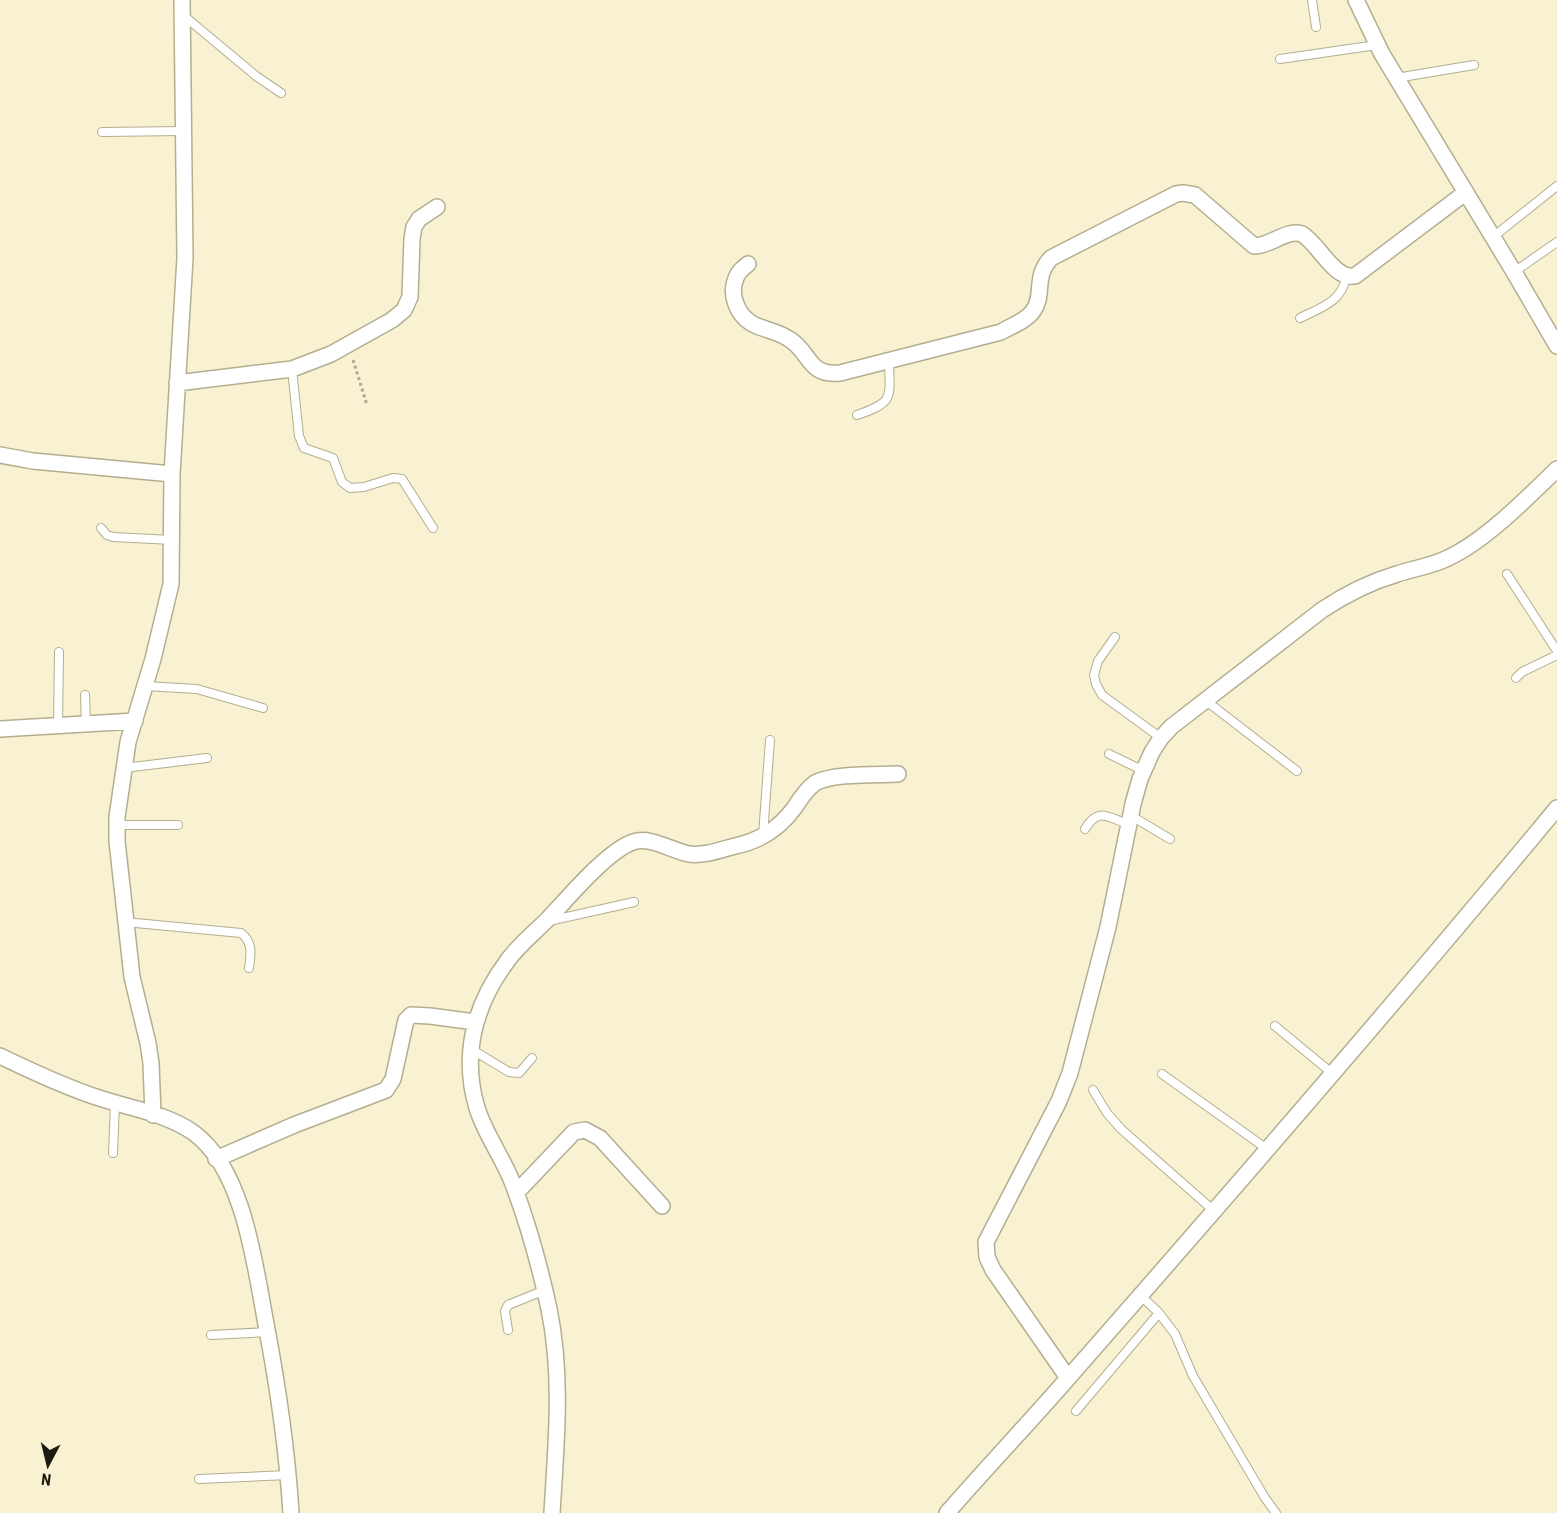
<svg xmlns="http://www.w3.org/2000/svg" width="1557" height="1513" font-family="'Roboto Condensed',sans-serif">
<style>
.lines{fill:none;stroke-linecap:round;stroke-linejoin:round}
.lane-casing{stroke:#b4ae90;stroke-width:10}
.street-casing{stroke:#b4ae90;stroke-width:18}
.path{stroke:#ada98f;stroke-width:3;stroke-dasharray:3 3;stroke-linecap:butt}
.lane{stroke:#fff;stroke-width:8}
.street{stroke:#fff;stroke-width:15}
</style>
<rect width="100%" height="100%" fill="#f8f2d2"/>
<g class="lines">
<g class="lane-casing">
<path id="lane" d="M1312 0 1316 27
M183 15 256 76 281 93
M1280 59 1377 45
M1396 78 1474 65
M102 132 184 131
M1493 237 1557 186
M1514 272 1557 242
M1300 318C1320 308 1342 302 1346 277
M292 369 299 436 304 448 333 458 342 482 350 488 364 487 393 478 402 479 433 528
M857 415C894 402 890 399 889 362
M101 528 107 535 113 537 172 540
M1507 574 1557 651
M1115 637 1098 661 1094 675 1096 684 1102 695 1161 738
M1516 678 1522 672 1557 655
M145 686 197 689 263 708
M85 695 86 724
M1205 700 1297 771
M58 726 59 652
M1109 754 1144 771
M124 768 207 758
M1130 815 1170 839
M117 825H178
M1085 829C1098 807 1107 817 1128 824
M763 835 770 740
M549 921 634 902
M125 922 241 933C253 942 251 954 249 968
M1275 1026 1333 1074
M471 1049 509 1072 519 1073 532 1058
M1162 1074 1267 1149
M1093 1090 1107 1113 1121 1129 1213 1210
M113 1153 115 1103
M1140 1295 1159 1313 1175 1334 1193 1376 1265 1498 1276 1513
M508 1330 505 1311 508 1305 545 1290
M211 1335 268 1332
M1076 1411 1159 1313
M199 1479 289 1475"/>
</g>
<g class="street-casing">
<path id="street" d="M1356 0 1382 54 1514 272 1557 346
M748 264C743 268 738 272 736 278 729 294 737 314 751 323 763 330 778 331 789 339 811 352 807 376 840 373L1001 332C1011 326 1026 321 1033 311 1045 295 1033 277 1051 258L1176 194 1183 193 1195 195 1254 246C1271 246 1286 229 1302 234 1319 244 1334 280 1355 276L1465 193
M177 383 292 369 331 354 392 320 404 310 410 297 412 239 414 227 419 219 437 207
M0 455 33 461 172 474
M0 729 135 721
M0 1056C31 1071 63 1086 96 1097 128 1108 166 1113 194 1133 244 1170 255 1266 266 1324 278 1387 287 1449 291 1513
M153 1115 151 1063 148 1043 132 977 117 841V817L128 742 153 659 171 584 172 474 185 258 182 0
M216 1159 294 1125 386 1090 393 1079 406 1020 411 1015 430 1016 475 1022
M516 1193 574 1132 585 1130 600 1138 662 1206
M1068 1378 993 1270 987 1257 986 1242 1059 1101 1070 1073 1108 927 1133 804 1140 779 1152 752 1161 738 1171 727 1322 610C1346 594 1370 582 1397 574 1415 568 1433 566 1450 557 1487 539 1527 498 1557 469
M552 1513C556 1445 563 1376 549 1309 540 1267 528 1224 513 1184 503 1158 485 1134 477 1108 461 1054 475 1004 508 960 519 945 535 932 548 919 568 898 607 851 633 842 651 836 672 851 689 854 704 856 720 850 735 846 760 841 780 828 795 807 800 799 807 789 815 783 832 773 878 775 898 774
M947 1513C987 1467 1029 1423 1069 1377 1234 1189 1398 1000 1557 808"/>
</g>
<path class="path" d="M353 360 367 405"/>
<use href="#lane" class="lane"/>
<use href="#street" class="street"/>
</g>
<g transform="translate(48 1465) rotate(187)" stroke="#f8f2d2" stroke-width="4.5" paint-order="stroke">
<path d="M0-4.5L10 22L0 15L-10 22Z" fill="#1d1b0f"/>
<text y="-9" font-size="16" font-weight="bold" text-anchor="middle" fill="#1d1b0f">N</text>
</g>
</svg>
